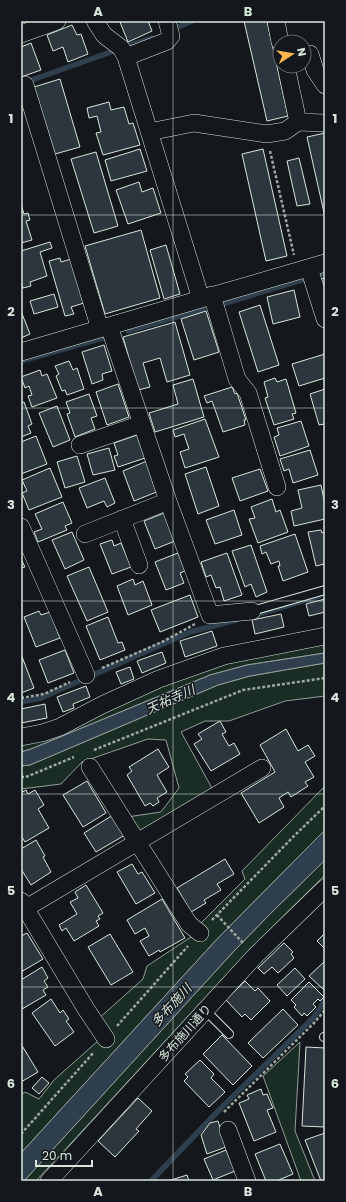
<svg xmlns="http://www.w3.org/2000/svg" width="346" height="1202" font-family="Poppins,'Noto Sans JP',sans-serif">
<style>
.green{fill:#1a2d24;stroke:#939e99}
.water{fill:#2f3f4d;stroke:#939e99}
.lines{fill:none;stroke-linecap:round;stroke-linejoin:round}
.stream{stroke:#2f3f4d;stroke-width:5.5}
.building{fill:#2c363c;stroke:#d8e6dc}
.service-casing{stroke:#d8e6dc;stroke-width:10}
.minor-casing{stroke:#d8e6dc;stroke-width:18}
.path{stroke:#9da8a2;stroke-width:2.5;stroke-dasharray:3 2;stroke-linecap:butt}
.service{stroke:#14181c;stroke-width:8}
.minor{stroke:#14181c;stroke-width:17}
.grid{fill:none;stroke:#d8e6dc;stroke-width:1;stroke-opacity:0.55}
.labels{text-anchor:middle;stroke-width:3;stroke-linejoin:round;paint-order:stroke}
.street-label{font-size:12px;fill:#d8e6dc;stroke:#14181c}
.water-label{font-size:13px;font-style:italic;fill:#d8e6dc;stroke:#14181c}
.neatline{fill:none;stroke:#d8e6dc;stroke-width:1.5}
.grid-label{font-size:13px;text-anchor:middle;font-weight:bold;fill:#d8e6dc}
</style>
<rect width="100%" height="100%" fill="#14181c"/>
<path class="green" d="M325 642V653L247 665 210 675 31 749 21 752V742L227 659Z
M325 663V696L285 701 229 721H205L181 732 213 790 138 834 127 817 161 812 179 788 166 740 148 739 82 762 61 784 21 789V766L30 765 218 685 250 676Z
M325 786V830L218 938 21 1153V1095L25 1092 39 1099 54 1080 108 1032 97 1020 143 979 147 966 191 937 198 926 245 879 242 871Z
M325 860V875L253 946 36 1181H24L234 951 269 915Z
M300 1042 295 1131 315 1181H301L263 1076Z"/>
<path class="water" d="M325 653V663L250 676 218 685 30 765 21 766V752L31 749 210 675 247 665Z
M325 830V860L269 915 234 951 24 1181H21V1153L218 938Z"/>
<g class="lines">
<path class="stream" d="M178 27 192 21
M130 45 152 38
M26 82 111 52
M321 274 325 273
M222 304 305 279
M128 331 203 309
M21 361 103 338
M253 616 319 596
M21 702 41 698 190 632 236 620
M151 1181 220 1109 314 1017 325 1000"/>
</g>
<path class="building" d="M122 21H148L152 31 128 42 120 22Z
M244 21H267L288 116 267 121Z
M72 25 77 35 81 34 88 54 68 62 63 47 53 51 47 35Z
M31 43 41 70 21 77V47Z
M60 79 80 147 55 154 34 87Z
M109 102 111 110 124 107 129 124 133 123 140 145 103 155 96 133 101 132 97 116 89 118 87 108Z
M325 133V217L307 137Z
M140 149 147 171 111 181 105 160Z
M263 149 287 256 266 261 242 154Z
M96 152 118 226 94 233 71 159Z
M299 158 310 204 297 206 287 161Z
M139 182 142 192 153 188 161 213 128 224 116 190Z
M21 204 24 214 28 213 30 220 26 221 32 240 21 243Z
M141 230 160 298 105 314 85 246Z
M50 242 52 248 40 252 47 276 30 282 31 286 23 288 21 282V251Z
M166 245 180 294 164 299 150 250Z
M60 258 61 262 71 259 84 303 71 307 74 314 65 316 49 261Z
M325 278V292L321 279Z
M294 290 300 317 273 324 267 297Z
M54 294 58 307 34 314 30 301Z
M260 305 279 365 258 372 239 312Z
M21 311 30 334 21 338Z
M206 311 219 352 194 360 181 319Z
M175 322 190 375 167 382 160 358 143 363 150 387 138 390 123 337Z
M104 345 112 371 102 374 103 380 92 384 82 352Z
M325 354V378L299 386 292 364Z
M69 361 73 370 77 368 84 389 67 395 65 390 62 391 56 376 59 374 55 366Z
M40 370 42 376 47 374 57 398 32 407 28 396 32 395 29 386 25 388 21 377Z
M275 378 277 382 286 379 296 413 292 414 294 419 274 425 265 398 268 397 264 382Z
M193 379 204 417 155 432 149 413 178 404 173 385Z
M118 384 129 417 107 425 96 392Z
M232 387 235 394 237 393 246 420H244L245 425 223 432 212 401 207 403 204 396Z
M325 389V427L324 424 319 425 310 394Z
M89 394 97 416 91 418 95 429 75 437 67 414 70 413 66 402Z
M24 402 32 424 28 426 31 433 21 437V403Z
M57 406 70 440 53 447 39 413Z
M205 419 219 457 185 468 180 452 189 449 184 434 175 437 173 430Z
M301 421 309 446 280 456 274 437 279 435 277 428Z
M137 435 145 458 118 467 114 456 118 455 114 443Z
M36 436 47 464 21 474V442Z
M109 448 115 470 93 475 87 454Z
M310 450 318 475 293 483 289 469 284 471 280 459Z
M77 456 85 482 65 488 57 462Z
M147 461 159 491 134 501 123 471Z
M206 467 219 506 198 514 185 474Z
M50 468 62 497 29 510 22 493 27 491 22 480Z
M260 469 268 491 240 501 232 478Z
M105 478 115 503 107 507 104 501 87 508 79 488Z
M321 485 325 504V519L294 526 291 511 302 508 298 490Z
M272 499 276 512 280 510 288 532 258 543 249 519 255 518 251 507Z
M63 502 72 523 65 526 67 530 38 542 34 532 42 529 35 514Z
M234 510 242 535 215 544 206 520Z
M164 513 175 541 155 549 144 521Z
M321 530 322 533 325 532V571L324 564 316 566 308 532Z
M72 532 84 560 65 569 52 540Z
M295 534 308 572 283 581 278 566H280L279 561 271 564 266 552 262 554 260 546Z
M112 540 114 546 121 543 131 567 112 574 100 544Z
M251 545 267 592 256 597 251 584 245 587 232 551Z
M178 553 185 571 180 573 184 583 166 590 155 562Z
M227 553 242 595 224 601 220 587 216 588 211 575 206 577 201 562Z
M21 559 25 567 21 568Z
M89 567 108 612 87 621 67 576Z
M133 579 135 585 143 581 152 605 128 615 117 586Z
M190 595 198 617 160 632 151 610Z
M325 599V612L309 616 306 604Z
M39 611 41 615 50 612 60 638 36 647 24 617Z
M281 614 284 627 255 634 252 620Z
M108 617 118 643 122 642 125 650 100 660 86 626Z
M212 631 217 646 185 657 180 641Z
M65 650 74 673 48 683 39 660Z
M162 652 166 663 142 673 137 661Z
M21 654 34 688 21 693Z
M130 667 134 679 121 684 116 672Z
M86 686 90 697 73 704 74 708 63 712 57 697Z
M45 704 47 718 21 723V709Z
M220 721 226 732 222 734 229 746 234 743 240 754 211 771 194 744 202 739 198 734Z
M286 729 298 751 308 745 315 756 305 762 314 777 305 782 308 786 291 797 288 792 279 798 284 807 259 823 241 793 275 772 260 745Z
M158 749 169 767 157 775 167 792 157 798 159 802 153 806 150 803 145 806 127 775 132 771 129 767Z
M87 781 106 813 83 827 63 795Z
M26 790 28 794 35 790 44 805 38 809 49 828 25 842 21 836V793Z
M113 815 125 835 96 852 84 833Z
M36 840 45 856 43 857 51 872 31 885 21 869V849Z
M225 859 234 874 217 884 221 890 204 900 206 903 191 912 177 888Z
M132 864 138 874 142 872 155 893 136 904 117 872Z
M86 885 103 913 98 916 100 919 96 921 99 926 74 941 66 928 62 931 59 925 77 914 70 902 78 898 75 892Z
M162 899 185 938 160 952 159 950 149 956 140 941 149 936 145 928 135 934 127 920Z
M27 933 43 959 21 972V936Z
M325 933V949L317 941Z
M110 934 133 972 111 985 88 947Z
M284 943 293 952 291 954 294 958 278 973 272 967 264 974 258 968Z
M325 961V989L324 990 309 976Z
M42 967 48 978 44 981 48 987 43 990 46 995 22 1009 21 1007V980Z
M295 968 305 979 287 996 277 985Z
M245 981 255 991 258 988 270 1001 251 1020 245 1014 242 1017 226 1000Z
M309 982 324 997 320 1001 318 999 313 1004 316 1007 307 1016 304 1013 302 1016 294 1007 296 1005 291 1000Z
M51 999 60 1013 63 1010 69 1019 66 1021 74 1032 55 1046 32 1013Z
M283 1009 298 1025 263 1058 248 1043Z
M222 1035 252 1066 233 1085 203 1054Z
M21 1044 38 1072 21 1082Z
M306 1047 325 1048V1127L302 1126Z
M200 1060 214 1074 211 1078 225 1092 209 1107 184 1081 188 1077 185 1074Z
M42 1077 49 1083 39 1094 32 1088Z
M261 1089 263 1095 267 1094 273 1108 267 1110 276 1132 254 1141 239 1103 249 1099 247 1095Z
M138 1098 152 1111 136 1129 139 1131 115 1157 98 1141Z
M218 1121 226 1147 207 1154 201 1135 210 1123Z
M325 1133V1181H321L305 1140Z
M280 1144 293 1174 276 1181H266L255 1154Z
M226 1150 235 1171 213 1180 204 1159Z
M187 1175 189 1181H168Z"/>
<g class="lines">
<g class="service-casing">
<path id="service" d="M252 611 325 590
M206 1011 229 1034
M324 1037H325"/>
</g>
<g class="minor-casing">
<path id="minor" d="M95 21 104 35 121 48 126 57 201 299
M276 21 280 42
M21 34 57 21
M310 54 315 70 325 85
M126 57 167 41 171 36 167 21
M286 66 298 122 325 123
M25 85 100 329
M149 132 194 123 267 134 285 131 298 122
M309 268 325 319
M212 295 237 379 248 393 277 487
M109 326 168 501 210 615 252 611
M21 352 201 299 325 263
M80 445 141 424
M122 519 139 565
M21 527 86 675
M85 534 168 501
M21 737 42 733 60 727 102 705 159 679 224 656 325 636
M90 767 189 924 200 933
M21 901 86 1009 106 1039
M21 911 262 768
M228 1130 247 1181
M49 1181 255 956 325 888"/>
</g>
<path class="path" d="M270 151 294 255
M102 668 164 641 195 624
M21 698 44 694 70 682
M94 750 243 690 325 678
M21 777H26L74 757
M217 915 243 943
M212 920 293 837 325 806
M117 1026 188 946
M224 1112 314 1023 325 1010
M21 1134 94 1052"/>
<use href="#service" class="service"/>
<use href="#minor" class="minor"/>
</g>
<path class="grid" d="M173 21V1181M21 215H325M21 408H325M21 601H325M21 794H325M21 987H325"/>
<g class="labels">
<g class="street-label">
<text transform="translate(185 1033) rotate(-48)" y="4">多布施川通り</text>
</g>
<g class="water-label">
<text transform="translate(170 699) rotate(-24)" y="5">天祐寺川</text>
<text transform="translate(171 1005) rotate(-48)" y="5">多布施川</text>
</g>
</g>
<rect width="346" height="1202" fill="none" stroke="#14181c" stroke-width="44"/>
<g transform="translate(292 54) rotate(78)"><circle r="19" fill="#14181c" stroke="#626a69"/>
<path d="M0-3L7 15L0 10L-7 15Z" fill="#ffb74d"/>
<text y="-6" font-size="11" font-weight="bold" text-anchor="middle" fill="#d8e6dc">N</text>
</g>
<path d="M36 1160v6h56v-6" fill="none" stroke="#d8e6dc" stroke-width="2"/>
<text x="42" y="1160" font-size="12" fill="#d8e6dc" stroke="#14181c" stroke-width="3" paint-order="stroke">20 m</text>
<rect x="22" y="22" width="302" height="1158" class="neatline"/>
<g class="grid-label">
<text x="98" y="16">A</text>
<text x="248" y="16">B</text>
<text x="11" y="123">1</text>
<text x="335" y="123">1</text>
<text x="11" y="316">2</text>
<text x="335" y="316">2</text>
<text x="11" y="509">3</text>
<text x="335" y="509">3</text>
<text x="11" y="702">4</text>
<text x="335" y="702">4</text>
<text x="11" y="895">5</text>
<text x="335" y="895">5</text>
<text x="11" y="1088">6</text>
<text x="335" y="1088">6</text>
<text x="98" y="1196">A</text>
<text x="248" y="1196">B</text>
</g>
</svg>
